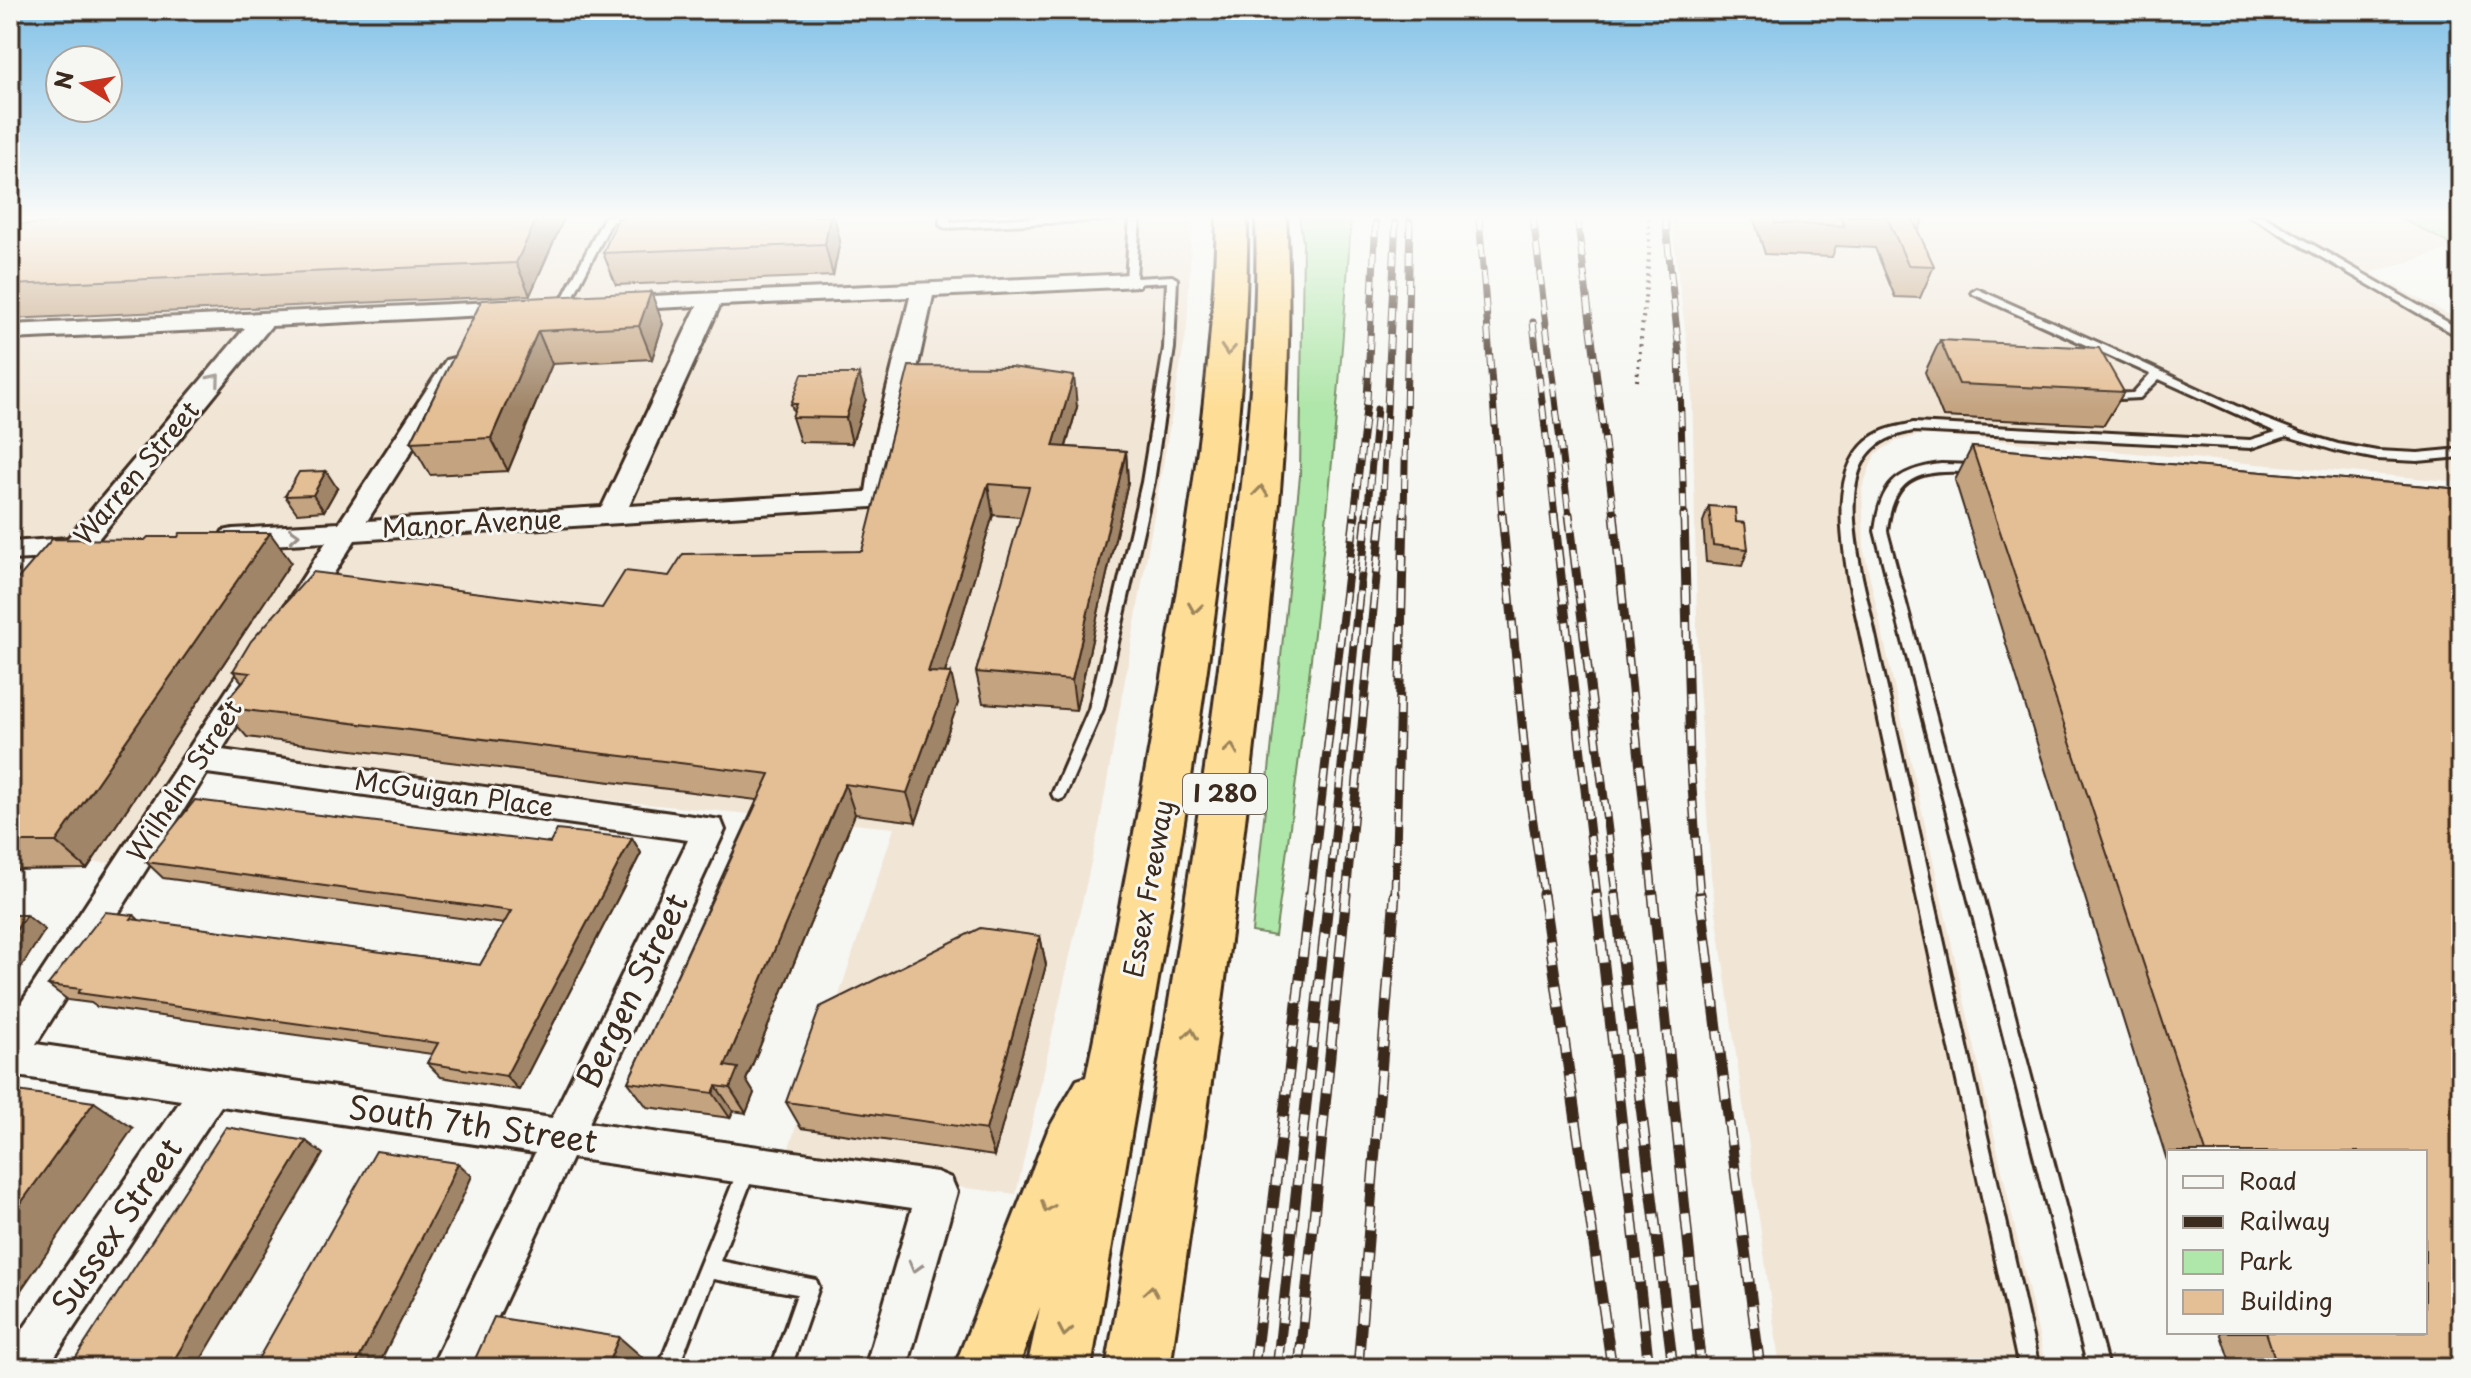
<svg xmlns="http://www.w3.org/2000/svg" width="2471" height="1378" font-family="'Playpen Sans',sans-serif">
<style>
.built{fill:#f1e5d6}
.green{fill:#afe6a9;stroke:#758864;stroke-width:2}
.lines{fill:none;stroke-linecap:round;stroke-linejoin:round}
.service-casing{stroke:#3b2a1e;stroke-width:6}
.minor-casing{stroke:#3b2a1e;stroke-width:6}
.motorway-casing{stroke:#3b2a1e;stroke-width:6}
.path{stroke:#3b2a1e;stroke-width:4;stroke-dasharray:2 5;stroke-linecap:butt}
.service{fill:#f6f6f2;fill-rule:evenodd}
.minor{fill:#f6f6f2;fill-rule:evenodd}
.motorway{fill:#fedd96;fill-rule:evenodd}
.rail-far2-casing{stroke:#3b2a1e;stroke-width:7}
.rail-far1-casing{stroke:#3b2a1e;stroke-width:9}
.rail-casing{stroke:#3b2a1e;stroke-width:11}
.rail-far2{stroke:#f6f6f2;stroke-width:5;stroke-dasharray:14;stroke-linecap:butt}
.rail-far1{stroke:#f6f6f2;stroke-width:6;stroke-dasharray:18;stroke-linecap:butt}
.rail{stroke:#f6f6f2;stroke-width:8;stroke-dasharray:23;stroke-linecap:butt}
.wall{fill:#c4a380;stroke:#3b2a1e;stroke-width:2}
.shaded-wall{fill:#a08568;stroke:#3b2a1e;stroke-width:2}
.building{fill:#e4be95;stroke:#3b2a1e;stroke-width:2}
.oneway{stroke:#9c845a}
.oneway2{stroke:#989088}
.labels{text-anchor:middle;stroke-width:6;stroke-linejoin:round;paint-order:stroke}
.shield{fill:#f6f6f2;stroke:#73675e;stroke-width:2}
.shield-label{font-size:24px;font-weight:bold;fill:#3b2a1e}
.street-label{font-size:26px;fill:#3b2a1e;stroke:#f6f6f2}
.near-street-label{font-size:32px;fill:#3b2a1e;stroke:#f6f6f2}
</style>
<rect width="100%" height="100%" fill="#f6f6f2"/>
<filter id="ink" filterUnits="userSpaceOnUse"><feTurbulence type="fractalNoise" baseFrequency=".0125" numOctaves="2"/><feDisplacementMap in="SourceGraphic" scale="16" xChannelSelector="R" yChannelSelector="G"/><feConvolveMatrix kernelMatrix="1 2 1 2 8 2 1 2 1" color-interpolation-filters="sRGB"/></filter>
<g filter="url(#ink)">
<path class="built" d="M10 216H1180L1192 219 1187 328 1099 827 1016 1194 783 1166 894 828 191 760 127 863 10 861 72 543 10 545Z
M1671 216H2461V246L2370 273 2461 321V482L1922 434 1895 442 1875 454 1862 488 1864 551 2046 1368H1780L1711 876 1698 669 1692 383Z"/>
<path class="green" d="M1299 216H1351C1337 458 1309 696 1275 936L1252 932 1300 476 1303 242Z
M2398 216H2461V241L2451 245Z"/>
<g class="lines">
<g class="service-casing">
<path id="service" d="M605 216H666L661 219 612 221 569 305 568 307H560L559 305Z
M940 216H950V222L1059 216H1129L1124 219 945 228 940 225Z
M1130 216H1140L1136 278 1172 276 1177 279 1174 348 1154 482 1103 709 1066 794 1064 798 1059 800 1054 798 1052 794 1089 709 1142 482 1164 348 1167 282 1131 284 1126 281Z
M2250 216H2263L2461 330V338Z
M1977 289 2106 346 2262 418 2301 433 2338 444 2377 451 2418 453 2461 449V457L2418 461 2377 459 2337 451 2287 436 2251 448 1913 431C1899 434 1884 438 1873 449 1843 478 1855 540 1862 577L2039 1368H2019L1848 577C1841 530 1828 456 1883 431 1892 427 1903 426 1913 423L2250 440 2276 432 2159 379 2140 398 2100 400V396L2104 394 2133 393 2150 374 1973 294 1972 292Z
M1941 464 1978 465 1984 469C1977 474 1969 472 1960 472 1912 470 1892 483 1887 531L2108 1368H2088L1875 531C1880 486 1895 470 1941 464Z
M748 1157 754 1160 757 1166 720 1261 816 1280 819 1287 791 1368H771L797 1294 713 1279 678 1368H658L742 1160Z"/>
</g>
<g class="minor-casing">
<path id="minor" d="M1131 274 1142 281 1139 286 933 296 887 506 355 540 308 614 298 617 288 614 284 607 326 542 233 547 223 545 219 538 223 531 233 529 339 523 446 360 454 358 466 365 367 521 602 507 697 306 615 310 604 303 607 298ZM910 297 873 445 866 492 629 506 720 305Z
M515 301 526 308 523 313 271 326 94 544 92 554 67 568 57 565 53 558 10 560V542L68 538 245 328 10 339V325Z
M250 669 261 672 265 680 222 750 721 820 725 830 589 1123 937 1172 951 1178 957 1192 907 1368H865L912 1208 572 1158 474 1368H431L535 1153 221 1106 47 1368H10V1348L181 1100 10 1075V1020L239 672ZM207 773 688 840 552 1118 36 1044Z"/>
</g>
<g class="motorway-casing">
<path id="motorway" d="M1217 216H1247C1249 369 1228 518 1207 669 1174 903 1130 1135 1091 1368H1027L1040 1307 1018 1368H954L1048 1130 1077 1080 1086 1077C1116 931 1144 784 1169 637 1193 497 1214 358 1217 216Z
M1256 216H1286C1295 370 1278 522 1262 674 1237 906 1204 1137 1170 1368H1106C1147 1137 1187 907 1218 674 1238 522 1260 370 1256 216Z"/>
</g>
<path class="path" d="M1637 381 1649 257V216"/>
<use href="#service" class="service"/>
<use href="#minor" class="minor"/>
<use href="#motorway" class="motorway"/>
<g class="rail-far2-casing">
<path id="rail-far2" d="M1479 216 1502 516
M1533 216 1569 516
M1577 216 1614 516
M1665 216 1679 352 1684 516
M1533 322 1555 516
M1354 516 1367 401 1376 216
M1367 516 1377 409
M1382 516 1396 216
M1404 516 1410 216"/>
</g>
<g class="rail-far1-casing">
<path id="rail-far1" d="M1502 514 1529 795 1544 896
M1554 514 1597 896
M1569 514 1616 896
M1614 514 1653 896
M1684 514 1690 760 1700 896
M1310 896 1355 514
M1329 896 1367 514
M1346 896 1382 514
M1395 896 1404 514"/>
</g>
<g class="rail-casing">
<path id="rail" d="M1543 894 1612 1368
M1596 894 1649 1368
M1615 894 1673 1368
M1653 894 1701 1368
M1700 894 1760 1368
M1254 1368 1310 894
M1277 1368 1329 894
M1299 1368 1346 894
M1358 1368 1395 894"/>
</g>
<use href="#rail-far2" class="rail-far2"/>
<use href="#rail-far1" class="rail-far1"/>
<use href="#rail" class="rail"/>
</g>
<path class="wall" d="M565 216 530 295 10 319V225Z
M669 216H834L840 241 833 276 616 285 603 253Z
M1753 216H1923L1924 218 1918 232 1934 266 1920 298 1895 297 1875 248 1836 246 1832 257 1765 254Z
M482 300 663 324 652 359 552 364 508 471 430 475 411 442Z
M1940 340 2124 392 2104 425 1943 417 1925 372Z
M866 399 852 443 800 442 792 417 794 413 791 404Z
M1077 407 1066 447 1126 451 1128 482 1076 710 983 703 976 672 1021 517 993 515 945 673 958 703 916 822 855 814 746 1080 754 1093 746 1113 733 1111 730 1118 647 1107 628 1082 757 800 247 737 221 707 242 682 233 671 602 608 669 576 862 551Z
M1972 447 2461 489V1368H2232L2220 1332H2425V1152H2169V1167L1955 480Z
M337 488 324 511 297 513 285 496Z
M1709 506 1736 522 1748 549 1742 566 1706 562 1703 522Z
M291 562 87 869 10 870V588Z
M632 838 641 853 519 1090 441 1077 427 1063 432 1054 97 1007 91 1003 68 1000 48 985 134 915 140 921 480 965 504 924 163 878 146 862 550 843Z
M1040 936 1046 965 994 1156 801 1128 786 1102Z"/>
<path class="shaded-wall" d="M538 216H565L530 295 516 263Z
M830 216H834L840 241 833 276 825 244Z
M651 292 663 324 652 359 639 326Z
M538 331 552 364 508 471 491 438Z
M859 374 866 399 852 443 846 418Z
M1074 376 1077 407 1057 477 1053 446Z
M1126 451 1128 482 1076 710 1072 680Z
M326 471 337 488 324 511 313 495Z
M988 484 993 515 936 702 928 672Z
M270 533 291 562 87 869 56 842Z
M10 562 19 571 10 582Z
M951 673 958 703 916 822 907 793Z
M845 784 855 814 746 1080 754 1093 746 1113 730 1088 725 1066Z
M632 838 641 853 519 1090 506 1076Z
M26 915 45 930 10 984V939Z
M1040 936 1046 965 994 1156 986 1130Z
M716 1086 733 1111 730 1118 713 1093Z
M94 1102 133 1128 10 1306V1218Z
M306 1141 323 1154 196 1368H169Z
M458 1163 472 1176 455 1214 377 1368H354Z
M619 1337 642 1357 638 1368H606Z"/>
<path class="building" d="M63 216H538L516 263 10 285V225L57 223Z
M669 216H830L825 244 603 253 618 218Z
M1773 216H1840L1844 226 1775 223Z
M1874 216H1923L1924 218H1912L1934 266 1908 265 1887 217Z
M651 292 639 326 538 331 491 438 411 442 482 300Z
M1940 340 2099 348 2124 392 1959 384Z
M909 366 1011 367 1074 376 1053 446 1126 451 1072 680 976 672 1029 487 988 484 928 672 951 673 907 793 845 784 725 1066 738 1068 730 1088 716 1086 713 1093 628 1082 770 774 221 707 250 673 233 671 251 641 313 572 602 608 625 571 669 576 683 554 862 551Z
M802 374H859L846 418 792 417 797 404H791Z
M1972 447 2461 489V1368H2278L2266 1332H2425V1152H2206Z
M326 471 313 495 285 496 299 472Z
M1709 506 1735 508 1736 522 1745 523 1748 549 1713 545Z
M180 533H270L56 842H10V588L52 539 145 540 148 537H178Z
M195 800 550 843 557 830 632 838 506 1076 427 1063 438 1043 78 993 81 989 48 985 105 912 134 915 131 919 480 965 511 911 146 862Z
M10 915H26L10 939Z
M980 928 1040 936 986 1130 786 1102 820 1007Z
M10 1090 94 1102 10 1218Z
M226 1127 306 1141 169 1368H69Z
M376 1151 458 1163 441 1201 354 1368H253Z
M494 1317 619 1337 606 1368H471Z"/>
<defs><path id="oneway-chevron" d="M-2-3.5L2.5 0L-2 3.5" fill="none" stroke-width="1.6" stroke-linecap="round" stroke-linejoin="round" transform="scale(2)"/></defs>
<g class="oneway">
<use href="#oneway-chevron" transform="translate(1228 350) rotate(94)"/>
<use href="#oneway-chevron" transform="translate(1261 491) rotate(-84)"/>
<use href="#oneway-chevron" transform="translate(1195 608) rotate(98)"/>
<use href="#oneway-chevron" transform="translate(1231 749) rotate(-83)"/>
<use href="#oneway-chevron" transform="translate(1191 1034) rotate(-82)"/>
<use href="#oneway-chevron" transform="translate(1047 1207) rotate(110)"/>
<use href="#oneway-chevron" transform="translate(1151 1291) rotate(-81)"/>
<use href="#oneway-chevron" transform="translate(1065 1331) rotate(100)"/>
</g>
<g class="oneway2">
<use href="#oneway-chevron" transform="translate(215 379) rotate(-50)"/>
<use href="#oneway-chevron" transform="translate(294 535) rotate(-3)"/>
<use href="#oneway-chevron" transform="translate(915 1267) rotate(106)"/>
</g>
</g>
<linearGradient id="sky" x2="0" y2="1"><stop stop-color="#80c0e7"/><stop offset="0.53" stop-color="#fbfbf9"/><stop offset="1" stop-color="#fbfbf9" stop-opacity="0"/></linearGradient>
<rect width="2471" height="409" fill="url(#sky)"/>
<g class="labels">
<rect class="shield" x="1183" y="774" width="84" height="40" rx="6"/>
<g class="shield-label">
<text x="1225" y="802">I 280</text>
</g>
<g class="street-label">
<text transform="translate(137 473) rotate(-50)" y="9">Warren Street</text>
<text transform="translate(472 524) rotate(-3)" y="9">Manor Avenue</text>
<text transform="translate(185 781) rotate(-57)" y="9">Wilhelm Street</text>
<text transform="translate(454 794) rotate(8)" y="9">McGuigan Place</text>
<text transform="translate(1149 889) rotate(-80)" y="9">Essex Freeway</text>
</g>
<g class="near-street-label">
<text transform="translate(633 991) rotate(-64)" y="11">Bergen Street</text>
<text transform="translate(473 1125) rotate(8)" y="11">South 7th Street</text>
<text transform="translate(117 1227) rotate(-56)" y="11">Sussex Street</text>
</g>
</g>
<rect width="2471" height="1378" fill="none" stroke="#f6f6f2" stroke-width="40"/>
<rect x="20" y="20" width="2431" height="1338" fill="none" stroke="#3b2a1e" stroke-width="3" filter="url(#ink)"/>
<rect x="2167" y="1150" width="260" height="184" fill="#f6f6f2" stroke="#aba49d" stroke-width="2"/>
<rect x="2183" y="1176" width="40" height="12" fill="#f6f6f2" stroke="#aba49d" stroke-width="2"/>
<text x="2239" y="1190" font-size="24" fill="#3b2a1e">Road</text>
<rect x="2183" y="1216" width="40" height="12" fill="#3b2a1e" stroke="#aba49d" stroke-width="2"/>
<text x="2239" y="1230" font-size="24" fill="#3b2a1e">Railway</text>
<rect x="2183" y="1250" width="40" height="24" fill="#afe6a9" stroke="#aba49d" stroke-width="2"/>
<text x="2239" y="1270" font-size="24" fill="#3b2a1e">Park</text>
<rect x="2183" y="1290" width="40" height="24" fill="#e4be95" stroke="#aba49d" stroke-width="2"/>
<text x="2239" y="1310" font-size="24" fill="#3b2a1e">Building</text>
<g transform="translate(84 84) rotate(281)"><circle r="38" fill="#f6f6f2" stroke="#aba49d" stroke-width="2"/>
<path d="M0-6L14 30L0 20L-14 30Z" fill="#c8321e"/>
<text y="-12" font-size="22" font-weight="bold" text-anchor="middle" fill="#3b2a1e">N</text>
</g>
</svg>
